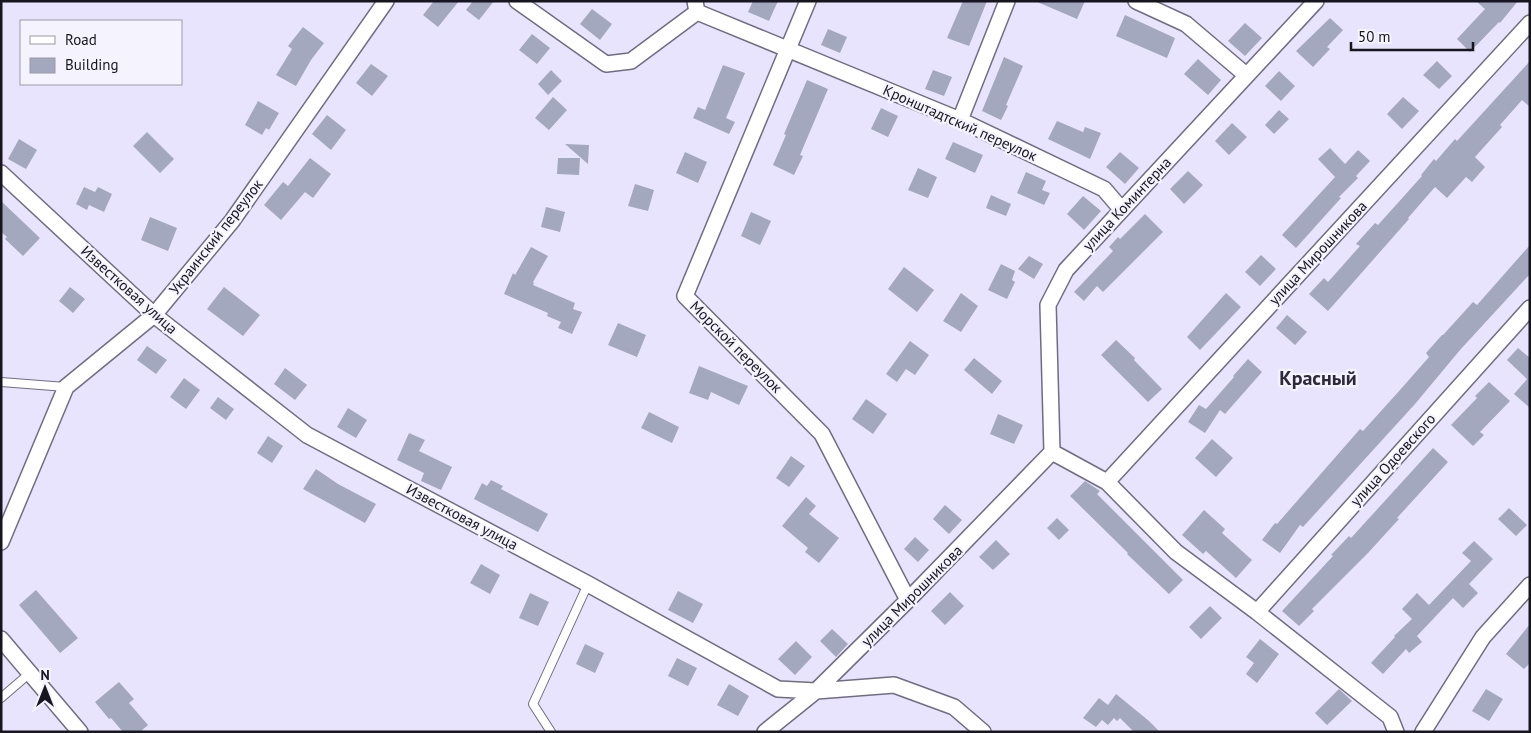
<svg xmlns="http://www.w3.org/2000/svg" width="1531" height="733" font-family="'PT Sans',sans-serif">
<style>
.building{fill:#a3a8bf}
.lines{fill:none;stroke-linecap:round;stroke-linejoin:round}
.lane-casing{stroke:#716c82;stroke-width:10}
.street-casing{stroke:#716c82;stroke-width:18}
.lane{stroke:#fff;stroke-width:8}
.street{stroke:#fff;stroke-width:15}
.labels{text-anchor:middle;stroke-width:4.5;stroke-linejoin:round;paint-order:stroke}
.street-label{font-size:15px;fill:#17151d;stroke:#f5f3fe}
.district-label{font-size:20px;font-weight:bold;fill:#2e2a3c;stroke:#f5f3fe}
</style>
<rect width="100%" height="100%" fill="#e9e4fd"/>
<path class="building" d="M434 1H459L438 27 423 15Z
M473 1H494L479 20 466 10Z
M753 1H778L769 21 748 12Z
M963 1H987L969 46 947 38Z
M1035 1H1085L1077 19Z
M1476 1H1518L1500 23 1499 22 1470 52 1457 39 1485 9Z
M592 9 612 24 600 40 580 24Z
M1125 15 1175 38 1167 58 1116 36Z
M1330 18 1343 30 1327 47 1330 49 1313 67 1296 51Z
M1245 23 1262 38 1245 56 1228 41Z
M303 27 324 43 311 60 296 86 276 75 292 49 288 46Z
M828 29 847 37 840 53 821 45Z
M532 34 550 48 537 64 519 50Z
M1004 57 1023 66 1006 105 1008 106 1001 120 982 111Z
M1198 59 1221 80 1208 95 1184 74Z
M1437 61 1452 76 1439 89 1423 75Z
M1530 61V107L1522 100 1500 125 1502 127 1475 157 1485 167 1472 182 1466 177 1447 198 1435 187 1408 218 1409 219 1328 311 1309 294 1324 278 1328 282 1360 246 1356 244 1375 223 1378 225 1422 176 1421 175 1434 159 1436 161 1455 139 1457 141Z
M371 64 388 76 372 96 356 83Z
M723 65 745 73 726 118 735 122 729 134 693 118 698 107 705 110Z
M551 70 562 81 548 95 538 84Z
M933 70 952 77 944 96 925 89Z
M1279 71 1295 86 1281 101 1265 86Z
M807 80 828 89 800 155 803 156 794 175 773 165 786 135 784 134Z
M553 97 567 110 549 130 535 118Z
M1403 97 1419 111 1402 129 1387 114Z
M258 101 279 113 269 130 266 128 262 135 245 125Z
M881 108 898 116 888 137 871 129Z
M1279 110 1289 119 1274 134 1265 125Z
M327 115 346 130 331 150 312 134Z
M1057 121 1083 132 1085 127 1101 133 1090 159 1048 139Z
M1232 123 1247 137 1229 155 1215 141Z
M147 132 174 159 160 173 133 146Z
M19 139 37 150 26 169 8 159Z
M953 142 983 155 975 173 945 159Z
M565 144 589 145 588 164Z
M1330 148 1345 164 1358 150 1370 161 1356 176 1358 178 1339 197 1341 198 1296 248 1282 235 1335 177 1318 159Z
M685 152 707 162 698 183 676 173Z
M1120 152 1139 168 1125 184 1106 167Z
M310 158 331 174 313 198 305 192 281 220 264 205 283 182 288 186Z
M558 158H580L579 175 557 174Z
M918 168 937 177 928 198 908 190Z
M1188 171 1203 185 1184 204 1170 189Z
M1026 172 1046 181 1042 190 1050 193 1044 205 1017 193Z
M635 184 654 190 648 211 628 206Z
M84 187 95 192 98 187 112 194 104 212 89 205 87 210 76 204Z
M991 195 1011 204 1006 216 986 208Z
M1083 196 1101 211 1084 230 1067 214Z
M1 201 40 238 23 256 5 239 7 237 1 232Z
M546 207 565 212 560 232 541 227Z
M751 212 771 221 760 245 741 236Z
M1145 214 1163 232 1103 292 1097 286 1084 301 1074 292 1113 251 1109 247 1118 237 1120 239Z
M150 217 177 228 168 251 141 240Z
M1530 245V274L1460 350 1415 404 1303 527 1300 525 1280 553 1262 540 1275 523 1277 524 1360 429 1363 431 1400 390 1429 357 1426 353 1442 335H1443L1473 302 1477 305Z
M531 247 548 256 533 282 534 283 533 285 575 303 573 309 582 312 572 334 558 328 561 322 547 316 548 313 504 294 513 273 515 275Z
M1261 255 1276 269 1260 286 1245 272Z
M1029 256 1043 264 1034 279 1018 269Z
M1001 264 1015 271 1012 280 1015 282 1007 299 988 290Z
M904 267 934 290 917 312 888 289Z
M70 287 85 299 73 313 59 301Z
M224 287 260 315 243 336 207 309Z
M961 293 978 306 961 332 943 321Z
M1226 293 1241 307 1200 350 1187 337Z
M1287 315 1307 332 1295 345 1276 328Z
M618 323 646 335 637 357 608 345Z
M1116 340 1135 358 1134 360 1162 389 1148 402 1101 355Z
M910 341 929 355 915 375 906 369 897 382 886 374Z
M147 346 167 360 156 374 137 360Z
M1518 348 1530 358V408L1514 394 1527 379 1507 360Z
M974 358 1002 381 992 394 964 370Z
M1248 359 1262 372 1225 414 1220 410 1205 433 1188 422 1199 405 1206 409 1234 377 1233 376Z
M699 366 748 386 739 405 711 392 708 400 689 393Z
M285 368 307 385 295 400 274 384Z
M184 378 200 390 186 409 170 397Z
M1489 382 1510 401 1480 432 1484 435 1473 446 1451 425 1477 398 1475 396Z
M218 397 234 409 226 420 210 408Z
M866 399 887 414 873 434 852 419Z
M348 408 367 420 356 438 337 427Z
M649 412 679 427 672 443 641 428Z
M998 414 1023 425 1014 444 990 434Z
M409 433 425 440 419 451 452 467 441 490 421 481 424 473 397 460Z
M268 436 283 446 272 463 257 453Z
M1212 439 1233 458 1216 477 1195 458Z
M1433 448 1448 462 1397 518 1399 519 1368 553 1312 609 1314 611 1299 626 1282 611 1333 556 1331 555 1349 536 1351 538Z
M791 456 805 466 789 487 776 478Z
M316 469 338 484 376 504 365 523 303 489Z
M491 480 503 486 501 489 548 514 538 532 474 499 482 483 487 486Z
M1085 481 1100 491 1097 494 1183 580 1169 594 1127 554 1128 553 1070 496Z
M806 497 816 506 809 514 839 538 819 563 805 552 808 548 782 526Z
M945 505 962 520 949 534 933 519Z
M1509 508 1527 525 1516 536 1498 519Z
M1204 510 1225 529 1222 533 1252 560 1236 578 1206 551 1203 554 1182 535Z
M1057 518 1069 530 1059 540 1047 528Z
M915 537 929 550 918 562 904 549Z
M996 540 1010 554 993 570 979 557Z
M1474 541 1493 559 1469 584 1478 593 1463 608 1453 598 1417 636 1422 642 1409 653 1406 649 1383 674 1371 663 1395 637 1394 636 1412 619 1402 609 1417 593 1429 605 1471 561 1462 553Z
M481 564 500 575 490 594 470 583Z
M36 590 78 638 60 653 19 605Z
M678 591 703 604 693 623 668 610Z
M950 592 964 606 945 625 931 611Z
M530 593 549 602 538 626 519 618Z
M1210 606 1222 618 1201 639 1189 627Z
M1530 624V663L1524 669 1506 654Z
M832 629 848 644 836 657 820 641Z
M1260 639 1279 654 1257 683 1246 674 1254 663 1246 657Z
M796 641 812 657 795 675 778 659Z
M585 644 604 653 595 673 576 664Z
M677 658 697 668 688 686 668 676Z
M119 682 134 699 129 703 148 725 140 732H123L111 718 109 719 95 702Z
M729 684 749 696 738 716 717 705Z
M1339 689 1352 701 1327 725 1315 713Z
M1486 689 1503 699 1489 721 1472 711Z
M1116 694 1149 721 1160 732H1134L1120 718 1117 721 1114 718 1108 725 1102 720 1096 727 1083 718 1099 698 1108 705Z"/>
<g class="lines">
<g class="lane-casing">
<path id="lane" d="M1 382 66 387
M1 698 30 673
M551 732 533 704 588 584"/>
</g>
<g class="street-casing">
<path id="street" d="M517 1 606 64 631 61 697 12
M695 1 697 12 960 120 1104 189 1122 210
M808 1 685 296 822 434 908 600
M1136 1 1186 24 1246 75
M960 120 1007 1
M1 173 154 315 307 435 588 584 778 689 816 691 894 685 954 707 983 732
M1052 452 1048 305 1066 270 1316 1
M1052 452 1107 482 1176 552 1257 612 1390 717 1396 732
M1107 482 1530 23
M1 542 66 387 154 315 232 221 386 1
M1257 612 1530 308
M1 639 80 732
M765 732 816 691 908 600 1052 452
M1423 732 1483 637 1530 585"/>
</g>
<use href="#lane" class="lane"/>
<use href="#street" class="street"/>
</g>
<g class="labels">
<g class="street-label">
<text transform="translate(960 123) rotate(24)" y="5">Кронштадтский переулок</text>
<text transform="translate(1127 204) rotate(-47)" y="5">улица Коминтерна</text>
<text transform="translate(216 237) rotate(-52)" y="5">Украинский переулок</text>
<text transform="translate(1318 253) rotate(-47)" y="5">улица Мирошникова</text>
<text transform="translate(129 290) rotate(42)" y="5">Известковая улица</text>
<text transform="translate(736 347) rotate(45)" y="5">Морской переулок</text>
<text transform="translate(1393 460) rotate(-48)" y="5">улица Одоевского</text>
<text transform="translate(462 517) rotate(28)" y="5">Известковая улица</text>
<text transform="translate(912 596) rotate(-45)" y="5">улица Мирошникова</text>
</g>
<g class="district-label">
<text x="1318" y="385">Красный</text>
</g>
</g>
<rect width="1531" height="733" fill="none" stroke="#17151d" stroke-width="5"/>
<rect x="20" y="20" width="162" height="65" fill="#f5f3fe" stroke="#9c9aa4"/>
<rect x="30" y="36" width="25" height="8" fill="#ffffff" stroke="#9c9aa4"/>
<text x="65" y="45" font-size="15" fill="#17151d">Road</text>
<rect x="30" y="58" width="25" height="15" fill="#a3a8bf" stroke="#9c9aa4"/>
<text x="65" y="70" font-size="15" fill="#17151d">Building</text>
<g transform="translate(45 688)" stroke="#f5f3fe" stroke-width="4" paint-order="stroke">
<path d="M0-4L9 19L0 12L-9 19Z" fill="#17151d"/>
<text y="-8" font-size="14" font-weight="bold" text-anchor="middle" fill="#17151d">N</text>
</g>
<path d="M1351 42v8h122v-8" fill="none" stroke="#17151d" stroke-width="2.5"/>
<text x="1358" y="42" font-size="15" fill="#17151d" stroke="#f5f3fe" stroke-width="4" paint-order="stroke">50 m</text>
</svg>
